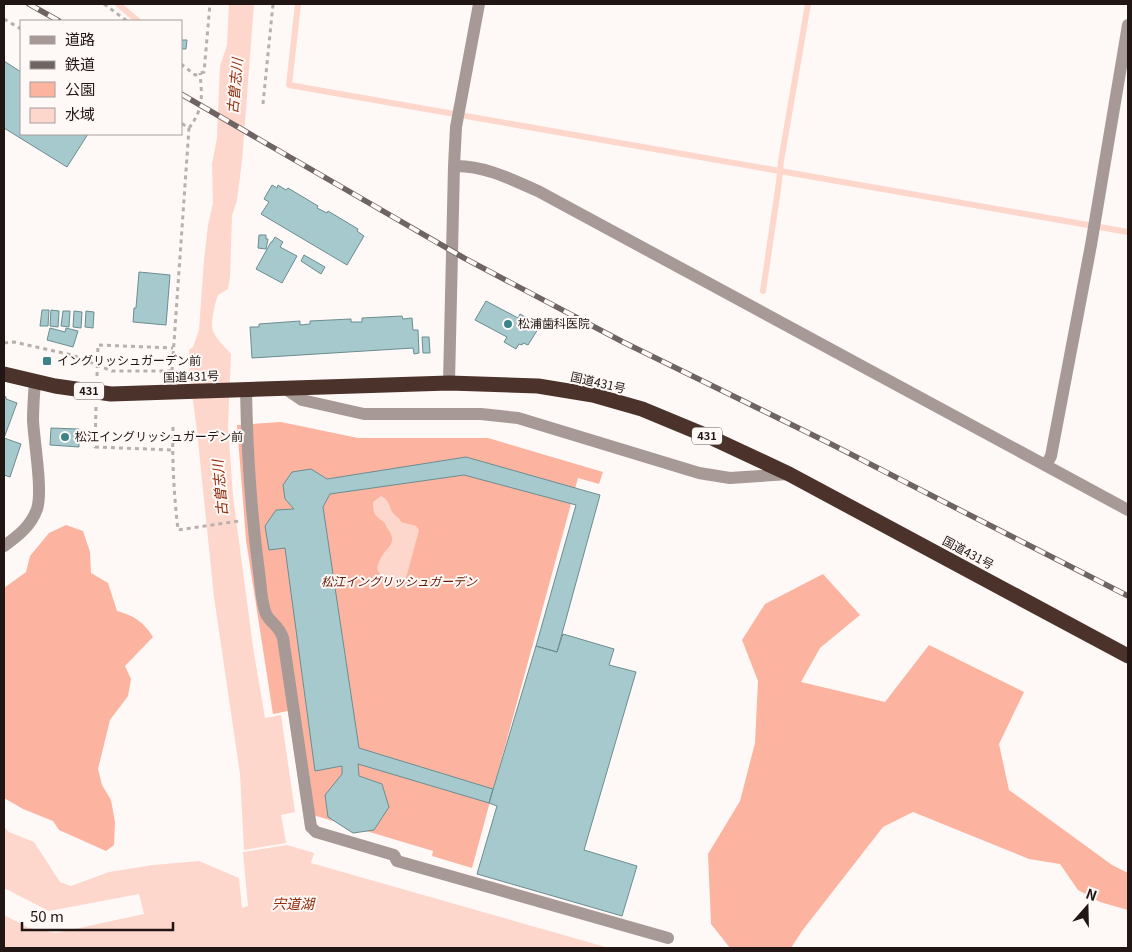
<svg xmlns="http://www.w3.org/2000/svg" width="1132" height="952" font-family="Georgia,'Noto Sans JP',serif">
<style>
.green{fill:#fcb4a1}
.water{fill:#fed7cc}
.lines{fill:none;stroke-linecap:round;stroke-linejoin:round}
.stream{stroke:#fed7cc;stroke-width:6}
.building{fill:#a5c9cc;stroke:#6b8d90}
.path{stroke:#b7b0ad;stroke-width:3;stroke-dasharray:4 4;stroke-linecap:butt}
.minor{stroke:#a79996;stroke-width:12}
.highway{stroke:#4b322b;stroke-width:15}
.rail-casing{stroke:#6e6562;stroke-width:5.5}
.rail{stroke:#fef8f6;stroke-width:4;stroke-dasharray:11;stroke-linecap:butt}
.poi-dot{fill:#3c848a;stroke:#fef8f6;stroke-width:2}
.labels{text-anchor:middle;stroke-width:4;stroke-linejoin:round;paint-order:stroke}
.shield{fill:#fef8f6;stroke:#635a57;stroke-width:1}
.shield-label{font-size:11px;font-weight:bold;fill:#211613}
.poi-label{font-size:12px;fill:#211613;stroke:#fef8f6;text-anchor:start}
.street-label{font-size:12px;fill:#211613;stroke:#fef8f6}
.park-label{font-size:12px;font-style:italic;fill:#641400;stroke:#fef8f6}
.water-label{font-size:14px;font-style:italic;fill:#932b0a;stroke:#fef8f6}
</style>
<rect width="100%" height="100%" fill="#fef8f6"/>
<path class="green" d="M281 422 358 438H488L603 472 599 484 578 478 472 868 432 856 433 851 303 812 288 711 273 714 246 540 237 425Z
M66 525 83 531 90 552 91 573 108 583 117 611C133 615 144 622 153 637L125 666 131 679 128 696 110 720 98 769 102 785 111 800 115 822 114 845 106 851 59 830 53 821 23 809 4 798V588L26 572 30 556 49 533Z
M823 574 860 615 820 648 801 682 885 702 929 645 1024 692 999 744 1009 790 1112 865 1128 873V910L1100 902 1078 890 1060 864 1029 859 913 812 883 827 802 931 791 948H730L711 924 708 854 740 801 755 743 758 681 742 640 765 604Z"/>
<path class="water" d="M229 4H254L242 161 237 200 232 216 230 277 228 289 218 295C215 303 210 323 213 331 216 339 225 347 231 354L228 427 233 496 253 647 265 718 281 715 295 812 281 815 286 843 244 850 240 774 214 597 197 431 189 371 190 365 189 350 193 347 199 330 204 260 208 225 213 203 212 164 217 138 220 66 227 45Z
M381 496C391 502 388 506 393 513 396 517 399 517 401 522L416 526 419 530 405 582 393 587 389 586C386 579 379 575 377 568 378 564 380 559 382 556 385 551 393 545 392 538 392 532 386 529 385 523 375 515 373 515 373 502Z
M4 827 9 832 34 842 60 882 71 886 109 872 153 865 199 861 239 878 242 908 248 906 243 852 287 845 314 853 311 863 609 948H4V915L29 928 56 933 144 914 139 894 49 911 4 888Z"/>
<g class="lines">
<path class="stream" d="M118 4 138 21
M298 4 289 85 1128 232
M763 291 779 182 781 161 808 4"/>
</g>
<path class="building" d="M181 40H187L186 49H181Z
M4 61 21 72V134H88L67 167 4 128Z
M272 185 277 188 278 185 286 190 288 188 318 206 317 208 327 213 328 211 358 229 357 231 364 236 347 265 261 214 269 202 264 199Z
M259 235H266V239H268L266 249 258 248Z
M275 237 283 242 280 247 297 256 282 283 256 269 271 242H272Z
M304 255 325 267 321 274 301 261Z
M139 272 170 275 166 325 133 322 134 308H136Z
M486 301 518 318 520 314 534 322 532 326 538 329 528 345 523 343 522 345 519 344 516 349 504 342 507 337 475 320Z
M42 310H49L48 326H40Z
M51 310 59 311 58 327 50 326Z
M63 311H70L69 327 61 326Z
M74 311 82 312 81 328 73 327Z
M86 311 94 312 93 328 85 327Z
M402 316 403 319 412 318 413 330H418L419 353 414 354 413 348 252 358 250 327H259V324L300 321V325L310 324V321L351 319V322H362V318Z
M50 328 65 332 66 328 78 331 73 347 47 340Z
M422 337H429L430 353H423Z
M4 396 6 397V399L17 403 4 438 21 444 10 477 4 475Z
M51 428 79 429V447L50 445Z
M466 457 600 495 557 652 536 646 576 505 464 475 330 494 323 507 359 748 493 789 489 803 358 764 359 776 382 784 389 807 374 830 353 833 328 817 325 795 342 774V766L315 771 285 548 269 550 265 526 276 510 294 509 285 499 283 485 292 472 311 469 327 479Z
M563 634 614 649 609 665 636 672 584 850 637 866 622 916 477 874 497 806 489 803 536 646 557 652Z"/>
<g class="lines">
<path class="path" d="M104 4 127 21
M4 19 21 29
M181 64 195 75 204 72 210 4
M263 104 273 4
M189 128C204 108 202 97 200 73
M4 343 14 342 72 355 112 371H172L175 374
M172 371 189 128 181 123
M97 376 98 345 173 348
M96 407 95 447 172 450
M173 427C172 461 174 495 178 530L239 521"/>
<path class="minor" d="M454 166C483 165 511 179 538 191L1128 510
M449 383 454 166 456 127 479 4
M246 389C247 450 251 512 259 572 261 585 261 602 266 614 271 624 279 625 283 638L311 827 316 832 394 855 397 861 668 938
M286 389 302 400 364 414H481L518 418 699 473 730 478 789 474
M1046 465 1051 456 1091 245 1128 25
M4 546C18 536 31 526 37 509 43 491 34 442 33 420 33 407 34 394 35 381"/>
<path class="highway" d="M4 374 55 386 111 394 449 383 538 386 593 395 642 409 712 438 789 474 1128 656"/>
<g class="rail-casing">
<path id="rail" d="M29 4 59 21
M181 94 464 258 623 342 829 443 1128 596"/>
</g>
<use href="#rail" class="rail"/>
</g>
<g class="poi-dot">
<circle cx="508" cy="324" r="5"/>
<rect x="42" y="356" width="10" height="10" rx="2.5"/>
<circle cx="65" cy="437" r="5"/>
</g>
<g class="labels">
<g class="shield">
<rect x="74" y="382.5" width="30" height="17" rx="4"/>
<rect x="692" y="427.5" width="30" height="17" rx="4"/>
</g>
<g class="shield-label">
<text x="89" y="395">431</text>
<text x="707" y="440">431</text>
</g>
<g class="poi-label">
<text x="518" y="328">松浦歯科医院</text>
<text x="57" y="365">イングリッシュガーデン前</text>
<text x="75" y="441">松江イングリッシュガーデン前</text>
</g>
<g class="street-label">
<text transform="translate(191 377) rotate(-2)" y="4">国道431号</text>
<text transform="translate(598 383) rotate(13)" y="4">国道431号</text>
<text transform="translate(968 553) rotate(28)" y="4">国道431号</text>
</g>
<g class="park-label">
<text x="399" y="586">松江イングリッシュガーデン</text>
</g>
<g class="water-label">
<text transform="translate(235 86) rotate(-85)" y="5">古曽志川</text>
<text transform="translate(220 488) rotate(-95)" y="5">古曽志川</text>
<text x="293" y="909">宍道湖</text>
</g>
</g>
<rect width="1132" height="952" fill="none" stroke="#211613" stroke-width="10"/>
<rect x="20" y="20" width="162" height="115" fill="#fef8f6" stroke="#a69e9b"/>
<rect x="30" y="36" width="25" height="8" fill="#a79996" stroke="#a69e9b"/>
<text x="65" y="45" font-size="15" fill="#211613">道路</text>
<rect x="30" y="61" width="25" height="8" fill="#6e6562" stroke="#a69e9b"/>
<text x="65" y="70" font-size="15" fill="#211613">鉄道</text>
<rect x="30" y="82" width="25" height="15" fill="#fcb4a1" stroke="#a69e9b"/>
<text x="65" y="95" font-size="15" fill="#211613">公園</text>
<rect x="30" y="108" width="25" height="15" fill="#fed7cc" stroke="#a69e9b"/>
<text x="65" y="120" font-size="15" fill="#211613">水域</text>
<g transform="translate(1087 907) rotate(20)" stroke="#fef8f6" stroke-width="4" paint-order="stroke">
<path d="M0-4L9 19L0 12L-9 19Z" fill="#211613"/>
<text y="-8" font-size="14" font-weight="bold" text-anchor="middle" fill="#211613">N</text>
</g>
<path d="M22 922v8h151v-8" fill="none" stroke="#211613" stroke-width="2.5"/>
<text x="30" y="922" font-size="15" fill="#211613" stroke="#fef8f6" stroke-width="4" paint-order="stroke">50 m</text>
</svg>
